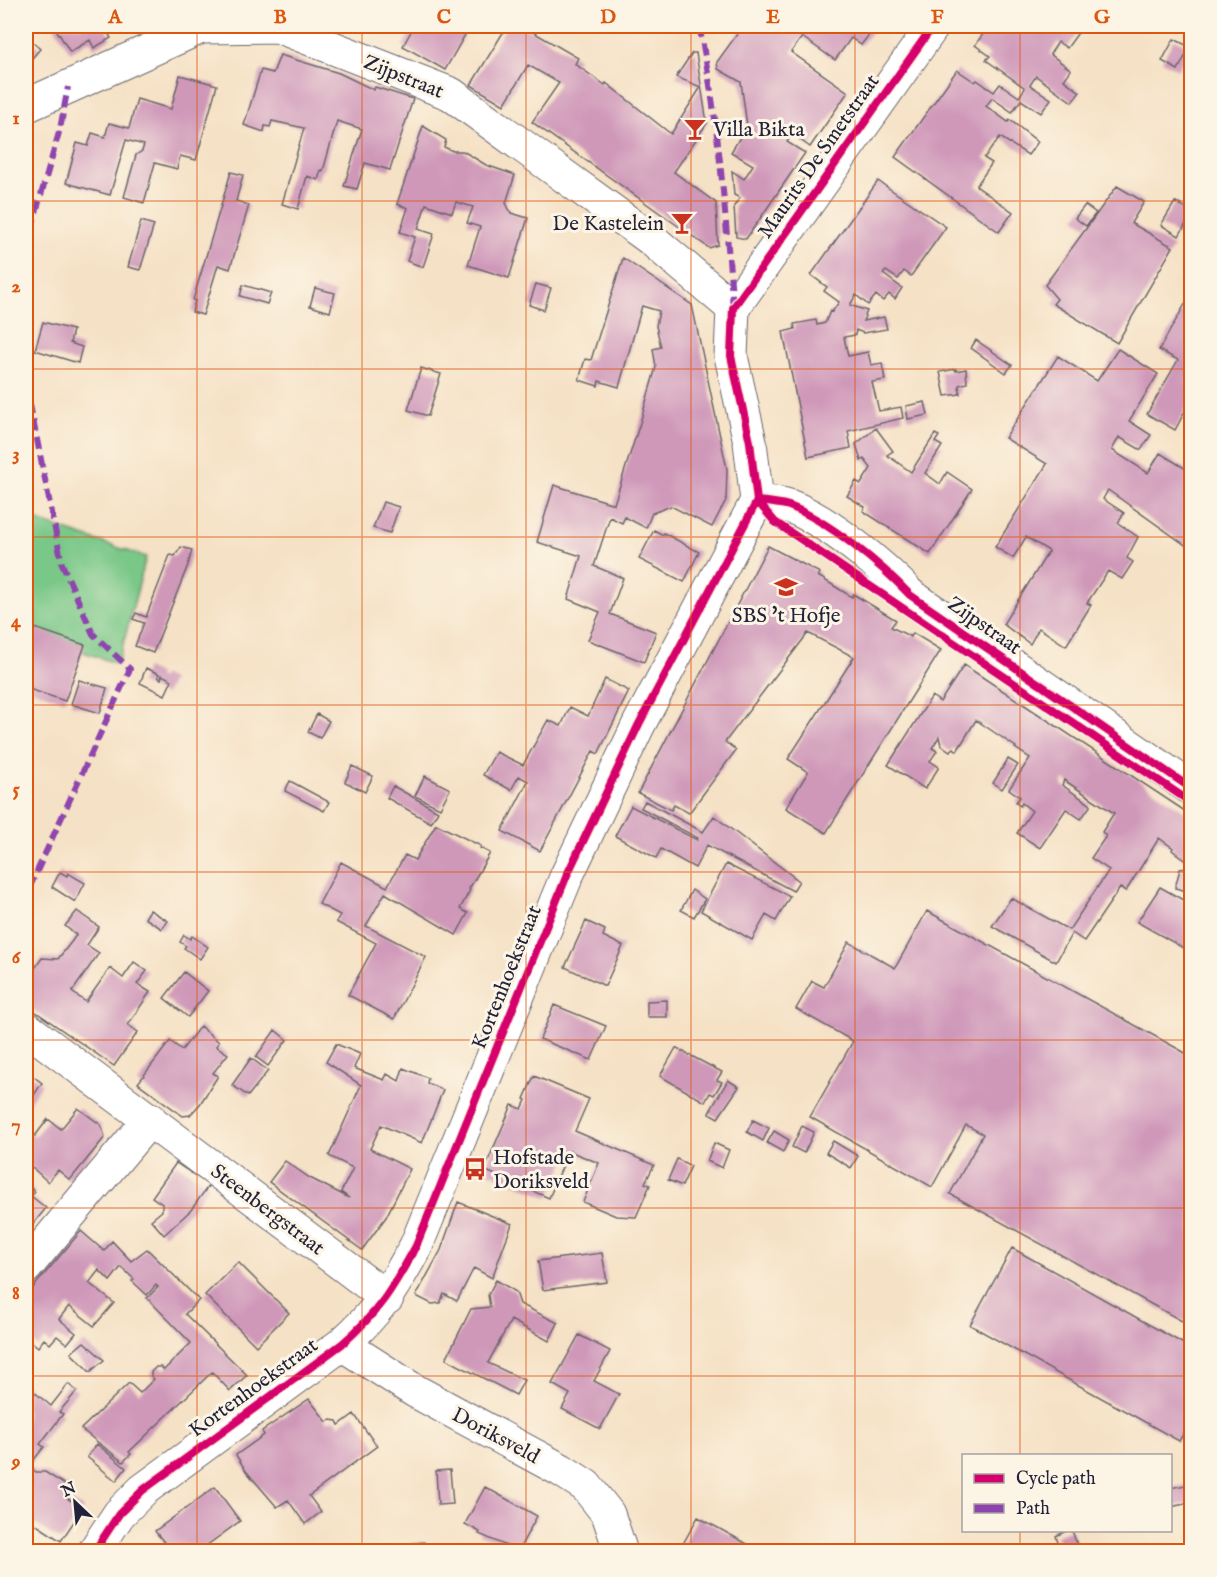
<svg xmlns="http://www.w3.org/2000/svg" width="1217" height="1577" font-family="'IM FELL English',serif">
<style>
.green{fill:#7ac888;stroke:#4e7562;stroke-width:1.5}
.building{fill:#cf98b9}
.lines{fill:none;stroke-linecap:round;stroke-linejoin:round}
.minor-casing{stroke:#6c656b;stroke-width:35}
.minor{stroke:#fff;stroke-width:33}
.quiet{stroke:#8e44ad;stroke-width:6;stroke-dasharray:12 6;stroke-linecap:butt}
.cycleway-casing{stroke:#fcf5e5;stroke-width:11}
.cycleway{stroke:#d6006c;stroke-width:8}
.grid{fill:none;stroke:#de560e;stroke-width:1.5;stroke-opacity:0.55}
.labels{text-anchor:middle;stroke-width:6;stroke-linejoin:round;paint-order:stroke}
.street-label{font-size:21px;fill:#22223b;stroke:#fcf5e5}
.poi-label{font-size:21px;fill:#22223b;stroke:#fcf5e5;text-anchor:start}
.neatline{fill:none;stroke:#de560e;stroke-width:2}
.grid-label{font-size:20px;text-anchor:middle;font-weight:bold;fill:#de560e}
</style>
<rect width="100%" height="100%" fill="#fcf5e5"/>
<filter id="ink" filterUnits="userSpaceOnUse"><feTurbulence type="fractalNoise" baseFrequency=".0167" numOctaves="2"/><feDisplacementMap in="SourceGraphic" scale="12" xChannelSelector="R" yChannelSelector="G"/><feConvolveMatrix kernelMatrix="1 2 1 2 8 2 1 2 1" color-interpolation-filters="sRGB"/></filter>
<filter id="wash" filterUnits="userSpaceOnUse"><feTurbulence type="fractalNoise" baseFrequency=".008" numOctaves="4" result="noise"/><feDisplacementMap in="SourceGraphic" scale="24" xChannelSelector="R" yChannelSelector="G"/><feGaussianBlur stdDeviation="1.35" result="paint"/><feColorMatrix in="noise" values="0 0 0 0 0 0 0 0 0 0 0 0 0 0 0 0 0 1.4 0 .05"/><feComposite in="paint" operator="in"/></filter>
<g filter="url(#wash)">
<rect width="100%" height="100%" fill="#f5e1c5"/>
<path class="green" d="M26 517 146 557 118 664 26 632Z"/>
<g id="blocks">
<path class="building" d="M26 26H35L30 39 40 49 26 65Z
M54 26H104L111 38 94 48 90 40 70 52Z
M414 26H432L436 28 437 26H470L445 70 403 46Z
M507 26H523L578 58 575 64 605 85 606 83 671 134 701 87 676 77 692 53H696L707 123 674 172 716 203 718 245 709 248 532 122 559 83 528 65 504 105 471 85Z
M743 26H876L861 45 851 38 835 60 802 37 791 52 848 92 810 147 792 134 787 142 805 153 746 239 736 237 734 206 740 198 734 195 732 171 744 179 753 165 731 152 747 126 741 82 718 69 717 62Z
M989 26H1083L1067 48 1058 42 1050 54 1071 70 1064 80 1080 92 1072 102 1036 76 1030 85 1051 99 1041 113 1021 100 1012 112 992 98 986 106 1008 122 1010 120 1038 142 1028 155 1000 137 984 158 992 163 976 186 1013 212 999 232 895 157 957 70 975 82 977 80 994 92 1000 84 1019 97 1025 88 986 60 990 56 975 45Z
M1174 39 1190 47 1178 70 1162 61Z
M280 55 339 73 374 90 375 87 413 99 390 170 365 163 357 189 344 186 362 129 337 121 323 171 321 170 318 180 307 176 298 209 282 204 304 128 272 121 270 127 265 126 264 132 244 125 261 70 273 73Z
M180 75 217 85 196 160 180 156 177 169 155 163 144 203 124 197 136 155 142 151 144 145 126 140 110 195 66 183 77 143 88 146 92 133 105 137 109 123 129 128 137 99 171 109Z
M423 126 446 140 444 147 453 151H463L486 165 515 175 506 203 511 213 528 218 509 278 468 265 480 227 467 223 473 207 456 202 452 213 426 204 418 229 434 234 423 267 407 261 415 237 400 232 408 208 397 204Z
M231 172 243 175 236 201 249 205 230 269 218 265 203 315 192 312 195 301 193 300Z
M878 181 946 227 911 276 904 271 898 279 886 271 883 274 902 288 895 299 889 294 883 301 876 295 868 305 856 295 850 305 867 311 863 321 884 317 887 329 863 333 856 330 855 335 844 337 848 356 868 352 871 365 882 363 885 380 872 382 879 411 901 407 903 418 848 431 851 448 808 457 783 332 795 329 794 324 816 320 817 325 825 323 830 311 832 312 839 302 824 291 827 287 811 275Z
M1117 186 1144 202 1131 223 1173 247 1117 343 1053 304 1057 299 1045 285Z
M1175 202 1191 211V215L1179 236 1161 225Z
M1085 205 1096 213 1086 226 1075 218Z
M141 221 154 225 140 270 128 267Z
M623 258 692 305 727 469 726 500 712 527 671 506 652 513 646 528 625 517 622 523 610 517 594 566 623 578 610 614 656 632 644 662 588 640 600 612 568 599 581 556 537 542 554 485 614 504 640 423 656 367 653 349 661 347 656 326 659 311 642 306 619 387 599 381 598 386 579 380 585 359 591 360Z
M536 284 551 288 544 310 529 305Z
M243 285 271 293 267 304 240 296Z
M315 288 335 293 330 312 310 306Z
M1188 299 1191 301V400L1175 430 1147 414 1178 360 1159 350Z
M43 322 73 330 70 343 82 347 78 363 35 350Z
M976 340 1012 365 1006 373 971 348Z
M1118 349 1158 374 1129 421 1151 435 1141 450 1119 437 1112 450 1148 473 1160 453 1191 472V549L1108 490 1103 499 1124 513 1118 523 1138 537 1127 558 1133 562 1122 579 1108 571 1087 603 1091 605 1066 646 1039 628 1030 644 1003 624 1049 551 1026 537 1013 558 995 547 1047 464 1005 438 1058 356 1097 381Z
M421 368 441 374 428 416 408 410Z
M956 369V371L966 369 967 383 959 385 960 394 945 396 940 372Z
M925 402 928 415 908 419 906 406Z
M876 428 893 451 887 455 911 472 935 434 939 436 935 442 942 446 925 473 940 484 947 472 972 489 930 554 863 511 865 507 847 496 856 481 861 484 871 468 864 459 861 461 856 444Z
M383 502 399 507 390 533 373 528Z
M654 530 663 535 664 533 699 552 684 582 639 559Z
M768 546 820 573 818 576 852 597 853 594 896 620 891 627 911 637 913 633 941 650 826 833 786 808 808 772 788 759 854 657 808 633 725 742 736 750 689 813 674 805 671 810 638 793Z
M181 547 192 550 188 565 153 653 135 646 144 623 133 619 136 613 146 617 170 555 175 556Z
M26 625 85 645 65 701 26 688Z
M964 665 1191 815V892L1175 888 1180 869 1187 868 1189 863 1172 850 1173 848 1159 838 1126 891 1120 888 1084 941 1072 933 1056 962 992 926 1011 898 1069 930 1109 870 1091 858 1106 836 1102 832 1114 813 1064 780 1062 785 1091 805 1081 819 1066 809 1040 848 1017 833 1032 811 1022 803 1020 806 1016 802 1020 797 1009 789 1030 758 1015 748 1016 747 976 720 957 751 954 748 950 751 941 745 939 737 932 748 937 751 930 761 939 767 925 789 888 765 932 696 940 702Z
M146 668 159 674 158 677 161 679 162 675 172 680 165 695 140 683Z
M605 679 629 691 598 754 593 751 540 851 502 831 528 781 519 776 511 790 483 775 496 752 523 765 548 720 561 726 570 707 588 716Z
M79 680 107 688 100 713 71 704Z
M317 714 329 721 320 738 308 732Z
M1008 759 1018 765 1002 789 993 783Z
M352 766 373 776 365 792 345 782Z
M425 776 450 789 440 808 415 796Z
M290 781 329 802 324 811 285 791Z
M393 786 438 811 431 823 387 798Z
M645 801 703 832 714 816 799 881 793 891 707 845 695 868 661 849 656 858 615 836 631 806 697 840 698 838 641 808Z
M436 824 481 846 480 848 490 853 469 889 470 890 460 909 468 913 456 935 385 893 366 926 426 957 394 1019 348 995 376 943 336 922 340 915 319 904 341 862 387 887 405 855 415 860Z
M726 864 790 896 776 921 766 915 752 940 701 911Z
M60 872 67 876 68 873 85 883 75 902 52 887Z
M1160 887 1185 901 1190 916 1189 919 1191 920V937L1185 949 1137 922Z
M692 890 705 899 694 917 681 910Z
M150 910 168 921 162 929 145 918Z
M77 911 99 927 87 945 99 953 72 992 86 1002 110 968 123 978 134 962 147 971 137 984 150 992 128 1025 138 1032 114 1066 26 1005V981L42 958 58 959 72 941 76 935 65 926Z
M927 911 1191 1056V1326L950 1194 983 1134 966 1125 932 1187 810 1117 853 1041 796 1009 812 981 824 987 849 942 895 968Z
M586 921 605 930 603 936 623 946 605 986 565 967Z
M184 935 190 939 192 936 208 947 200 959 184 948 186 946 180 942Z
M184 972 208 991 188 1017 164 998Z
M667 1000V1017H647V1001Z
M554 1005 606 1026 591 1060 540 1039Z
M200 1026 219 1042 216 1046 228 1054 213 1073 218 1076 200 1104 190 1115 183 1116 138 1083 170 1041 182 1050Z
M275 1030 287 1040 268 1066 256 1057Z
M336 1044 360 1054 354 1068 384 1080 387 1074 399 1081 403 1068 428 1078 427 1083 443 1090 422 1143 381 1125 370 1149 410 1169 386 1217 362 1250 269 1182 285 1161 310 1178 349 1198 341 1192 353 1168 329 1156 361 1085 326 1062Z
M676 1048 722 1072 717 1080 722 1082 714 1095 710 1093 705 1102 660 1076Z
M251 1058 268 1071 248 1096 232 1085Z
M26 1071 42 1083 26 1107Z
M534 1076 589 1099 575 1131 654 1165 645 1183 650 1185 636 1217 616 1216 583 1202 599 1163 569 1151 549 1198 484 1170 512 1105 522 1109 526 1100 524 1099Z
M728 1080 739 1087 718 1118 709 1113Z
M78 1108 101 1125 105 1137 70 1180 58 1170 48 1182 26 1162V1131L35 1136 48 1119 61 1129Z
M753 1120 769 1128 763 1141 747 1132Z
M802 1126 814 1132 804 1153 792 1147Z
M774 1131 789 1140 783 1152 767 1143Z
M833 1141 858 1156 851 1168 826 1153Z
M714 1143 729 1150 722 1168 707 1161Z
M677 1159 691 1166 682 1186 668 1180Z
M176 1163 209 1185 191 1210 164 1235 151 1220 162 1211V1204L152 1197Z
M26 1183 35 1192 31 1196 46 1208 26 1233Z
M458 1202 512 1224 492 1278 474 1268 457 1301 444 1294 440 1303 432 1304 416 1296 441 1250Z
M81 1231 104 1251 112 1241 131 1261 147 1249 199 1300 185 1314 247 1375 230 1391 212 1372 129 1452 131 1454 123 1462 81 1429 129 1383 140 1393 154 1379 151 1376V1372L156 1367H161L164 1370 191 1343 147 1298 158 1287 156 1285 147 1295 132 1281 134 1279 121 1267 110 1281 99 1270 89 1283 114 1303 94 1326 69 1306 59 1319 76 1333 67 1344 57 1336 50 1344 44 1339 38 1347 32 1342 26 1350V1296Z
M1012 1248 1191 1348V1420L1179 1441 970 1325Z
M602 1253 607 1282 543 1290 538 1261Z
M238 1262 289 1313 256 1346 205 1295Z
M496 1280 516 1292 520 1304 558 1323 549 1341 511 1320 488 1363 524 1380 516 1395 446 1359 471 1309 490 1307 488 1295Z
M579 1335 610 1351 594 1381 619 1394 600 1429 562 1409 570 1394 552 1384Z
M84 1342 104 1360 90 1372 71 1353Z
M68 1384 77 1391 59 1412 63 1414 40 1444 44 1447 29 1466 36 1472H45L70 1488 65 1497 83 1508 61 1541 26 1518V1385L51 1406Z
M309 1399 327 1422 330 1420 337 1421 339 1425 354 1414 377 1446 309 1496 321 1512 305 1524 288 1500 277 1507 246 1471 236 1455 264 1435 262 1431Z
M97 1444 126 1468 116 1481 87 1457Z
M450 1470 453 1504 438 1505 436 1471Z
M1185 1485 1190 1503 1170 1507V1488Z
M215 1487 240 1521 199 1551H171L155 1531Z
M485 1487 537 1516 518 1551 479 1534 480 1532 465 1524Z
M698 1517 760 1551H679Z
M1068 1530H1072L1077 1545 1060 1550 1056 1536Z
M424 1542 425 1551H403L402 1545Z"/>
</g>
</g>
<g filter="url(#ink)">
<use href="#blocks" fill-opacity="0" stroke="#6c656b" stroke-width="1.5"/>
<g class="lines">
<g class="minor-casing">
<path id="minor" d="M26 106 201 27 277 26 451 94 651 239 733 308
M733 308 933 26
M757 501C767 502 779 503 789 506 827 520 882 565 910 595L1192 789
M26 1028 387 1298
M26 1267 150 1119
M342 1344 415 1391 561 1470 586 1486 608 1514 621 1552
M94 1552 119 1514 143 1490 342 1344C379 1312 393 1288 416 1246L567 875 639 724 757 501 750 442 731 356 733 308"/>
</g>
<use href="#minor" class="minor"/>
<path class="quiet" d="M699 26C719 119 725 213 733 308
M201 27 202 26
M26 247 60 129 68 87
M26 385 62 564 93 634 130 669 26 895"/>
<g class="cycleway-casing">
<path id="cycleway" d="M757 501 775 522 1192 803
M757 501C767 502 779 503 789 506 827 520 882 565 910 595L1192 789
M94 1552 119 1514 143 1490 342 1344C379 1312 393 1288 416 1246L567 875 639 724 757 501 750 442 731 356 733 308 933 26"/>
</g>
<use href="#cycleway" class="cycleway"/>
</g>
</g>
<path class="grid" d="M197 26V1552M362 26V1552M526 26V1552M691 26V1552M855 26V1552M1020 26V1456M26 201H1192M26 369H1192M26 537H1192M26 705H1192M26 872H1192M26 1040H1192M26 1208H1192M26 1376H1192M1020 1530V1552"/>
<defs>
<g id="bar-bare" transform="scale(1.8)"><path d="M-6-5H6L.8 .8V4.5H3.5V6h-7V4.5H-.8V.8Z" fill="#c8321e" stroke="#fcf5e5" stroke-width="2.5" paint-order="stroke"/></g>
<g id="school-bare" transform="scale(1.8)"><path d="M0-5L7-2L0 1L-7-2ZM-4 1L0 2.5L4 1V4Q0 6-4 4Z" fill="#c8321e" stroke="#fcf5e5" stroke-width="2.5" paint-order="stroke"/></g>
<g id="bus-bare" transform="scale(1.8)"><path d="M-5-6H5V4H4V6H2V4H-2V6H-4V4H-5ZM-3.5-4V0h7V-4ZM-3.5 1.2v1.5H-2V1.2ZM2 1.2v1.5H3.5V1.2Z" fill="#c8321e" stroke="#fcf5e5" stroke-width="2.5" paint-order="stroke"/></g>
</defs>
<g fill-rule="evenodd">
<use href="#bar-bare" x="695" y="129"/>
<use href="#bar-bare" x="682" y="223"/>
<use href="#school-bare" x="786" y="587"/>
<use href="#bus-bare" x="475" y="1169"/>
</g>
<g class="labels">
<g class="street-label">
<text transform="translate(404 76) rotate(22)" y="7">Zijpstraat</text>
<text transform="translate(818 156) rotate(-55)" y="7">Maurits De Smetstraat</text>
<text transform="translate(985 625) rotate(35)" y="7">Zijpstraat</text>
<text transform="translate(506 977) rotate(-68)" y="7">Kortenhoekstraat</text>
<text transform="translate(268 1209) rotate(37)" y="7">Steenbergstraat</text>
<text transform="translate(253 1387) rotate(-36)" y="7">Kortenhoekstraat</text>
<text transform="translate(496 1435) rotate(28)" y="7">Doriksveld</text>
</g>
<g class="poi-label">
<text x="713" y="136">Villa Bikta</text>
<text x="664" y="230" text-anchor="end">De Kastelein</text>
<text x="786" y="622" text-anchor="middle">SBS 't Hofje</text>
<text x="493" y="1164">Hofstade<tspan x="493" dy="24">Doriksveld</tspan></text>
</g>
</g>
<rect width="1217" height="1577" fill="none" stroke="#fcf5e5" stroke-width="66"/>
<rect x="962" y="1454" width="210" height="78" fill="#fcf5e5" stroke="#a5a1a1" stroke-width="1.5"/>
<rect x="974" y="1474" width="30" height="9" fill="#d6006c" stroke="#a5a1a1" stroke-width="1.5"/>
<text x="1016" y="1484" font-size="18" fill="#22223b">Cycle path</text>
<rect x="974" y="1504" width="30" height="9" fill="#8e44ad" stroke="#a5a1a1" stroke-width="1.5"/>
<text x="1016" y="1514" font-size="18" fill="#22223b">Path</text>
<g transform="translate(75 1502) rotate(334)" stroke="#fcf5e5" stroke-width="4.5" paint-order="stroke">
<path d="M0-4.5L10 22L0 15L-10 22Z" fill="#22223b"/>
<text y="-9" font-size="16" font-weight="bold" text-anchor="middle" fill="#22223b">N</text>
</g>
<rect x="33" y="33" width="1151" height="1511" class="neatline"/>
<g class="grid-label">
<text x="115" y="23">A</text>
<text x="280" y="23">B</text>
<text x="444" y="23">C</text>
<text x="608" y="23">D</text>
<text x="773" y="23">E</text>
<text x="937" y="23">F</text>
<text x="1102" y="23">G</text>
<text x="16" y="124">1</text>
<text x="16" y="292">2</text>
<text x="16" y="460">3</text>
<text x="16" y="627">4</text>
<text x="16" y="795">5</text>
<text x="16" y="963">6</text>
<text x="16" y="1131">7</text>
<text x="16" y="1299">8</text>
<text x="16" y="1467">9</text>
</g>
</svg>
